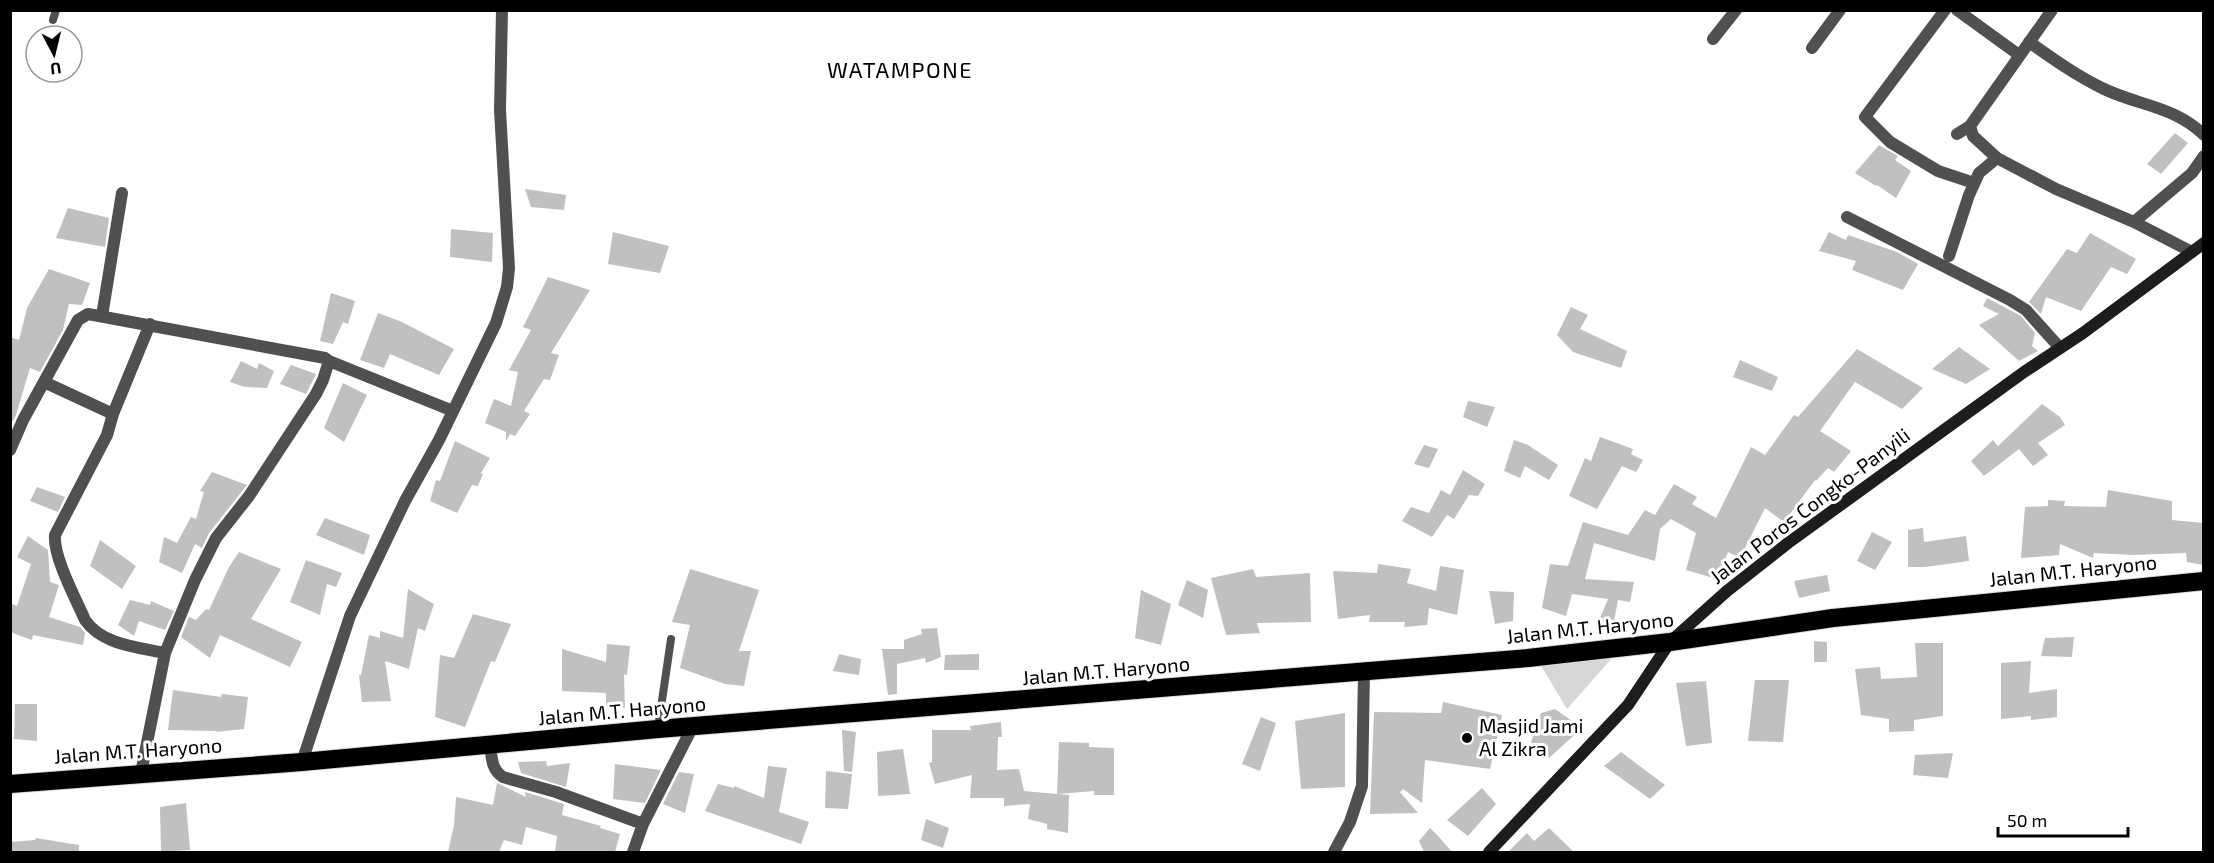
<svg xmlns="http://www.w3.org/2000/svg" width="2214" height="863" font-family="'Exo 2',sans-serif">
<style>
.green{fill:#d7d7d7}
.building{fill:#c0c0c0}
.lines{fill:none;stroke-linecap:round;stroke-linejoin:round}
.highway-casing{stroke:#dbdbdb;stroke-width:20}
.lane{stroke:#505050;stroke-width:8}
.street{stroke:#505050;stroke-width:12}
.secondary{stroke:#1d1d1d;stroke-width:12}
.highway{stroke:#000;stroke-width:18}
.poi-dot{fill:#000;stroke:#fff;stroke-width:2}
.labels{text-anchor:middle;stroke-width:6;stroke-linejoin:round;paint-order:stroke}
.street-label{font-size:20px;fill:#000;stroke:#fff}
.poi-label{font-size:20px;fill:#000;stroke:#fff;text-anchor:start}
.quarter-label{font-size:22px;letter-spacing:1.5px;fill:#000;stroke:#fff}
</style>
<rect width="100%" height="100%" fill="#fff"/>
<path class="green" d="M1612 658 1567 709 1540 664Z"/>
<path class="building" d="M2175 133 2188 143 2161 174 2147 164Z
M1879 145 1898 156 1895 160 1911 171 1896 198 1877 185 1876 186 1855 173Z
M525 189 566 195 564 210 531 207Z
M68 208 109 218 105 247 56 238Z
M451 229 493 233 492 262 450 257Z
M613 232 669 246 660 273 608 264Z
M1829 232 1846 240 1848 235 1897 252 1918 264 1903 290 1852 270 1856 261 1819 251Z
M2090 233 2136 259 2127 274 2111 267 2081 311 2046 297 2041 314 2029 302 2067 249 2077 253Z
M49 269 90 283 82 305 69 304 63 330 40 372 30 368 16 415 13 421H10V337L19 340 27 308Z
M548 277 590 290 551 353 559 355 550 380 544 379 524 411 530 414 515 436 510 434 506 441V432L485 423 494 399 511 406 518 372 509 370 531 330 523 327Z
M331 293 355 301 348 324 343 322 333 344 320 341Z
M1987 298 2021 316 2035 333 2032 346 2038 351 2019 361 1979 325 1999 314 1983 306Z
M1571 307 1588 315 1580 329 1627 351 1621 368 1573 352 1557 335Z
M378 313 402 322 454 349 439 375 390 354 384 368 360 360Z
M1959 347 1990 369 1966 384 1932 369Z
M1857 349 1923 388 1902 409 1855 382 1820 431 1851 451 1834 472 1828 468 1816 481 1815 480 1784 522 1765 508 1740 558 1728 552 1717 579 1686 570 1696 533 1671 519 1660 529 1655 561 1594 543 1585 579 1634 582 1630 602 1618 600 1612 632 1597 625 1608 599 1572 594 1566 616 1542 608 1550 564 1568 566 1583 522 1628 535 1645 510 1655 515 1674 484 1697 497 1692 504 1716 518 1751 447 1765 455 1794 415 1798 417Z
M1740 360 1778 377 1772 391 1733 377Z
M241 361 257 369 259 363 274 371 267 388 245 387 230 382Z
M291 365 316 374 306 394 280 384Z
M343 383 367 395 344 442 324 428Z
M1468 401 1495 407 1487 427 1463 417Z
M2042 404 2060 417 2065 425 2038 443 2048 455 2033 466 2019 449 1984 476 1971 461 1993 440 1998 446Z
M1600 437 1633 449 1631 454 1643 460 1636 472 1622 466 1597 509 1569 496 1585 458 1591 461Z
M1514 440 1528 445 1558 465 1549 480 1525 466 1520 478 1504 471Z
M455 441 490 458 481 473 483 474 478 486 472 485 457 513 430 501 436 480 440 481Z
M1424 445 1438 449 1429 468 1414 464Z
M1463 470 1485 484 1478 496 1469 495 1454 519 1447 515 1432 537 1402 521 1411 507 1429 513 1441 490 1450 495Z
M212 472 247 485 209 533 202 548 195 544 182 573 159 562 164 537 177 543 191 517 196 519 204 492 200 491Z
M37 487 65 497 58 512 30 501Z
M2108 490 2172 501V520L2204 523V565L2187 562 2186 553 2133 555 2094 553 2093 558 2060 544 2059 555 2021 558 2025 507 2048 506V500L2065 501 2064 506 2106 507Z
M325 518 370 535 364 555 316 535Z
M1923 528 1924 542 1966 536 1969 561 1925 567H1908V530Z
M1872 532 1892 542 1875 570 1857 561Z
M28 536 48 550 50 582 59 585 49 617 80 627 85 633 83 645 33 635 32 640 10 632V603L17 606 31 564 17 557Z
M100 540 136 566 122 589 90 566Z
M239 552 281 569 251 619 302 642 290 667 220 635 210 658 181 637 189 617 196 620 206 609 209 610 229 567Z
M306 560 342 573 336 587 327 584 320 615 290 602Z
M1378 564 1411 569 1407 583 1436 591 1440 566 1464 570 1457 615 1429 608 1427 625 1404 627 1405 622H1369L1370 615 1338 619 1333 571 1377 573Z
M690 569 759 590 739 651H751L744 686 725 684 680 668 690 625 672 622Z
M1253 569 1256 577 1310 573 1311 622 1257 623 1260 633 1226 635 1211 578Z
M1827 575 1830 591 1799 598 1794 581Z
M1187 580 1208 590 1203 618 1178 605Z
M408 589 434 604 425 631 418 628 409 669 385 661 391 701 362 702 359 675H361L369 635 380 638V631L403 638Z
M1141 590 1171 604 1161 645 1135 638Z
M1489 591 1514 592 1513 621 1495 624Z
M130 600 150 605 151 601 174 611 165 630 139 621 134 636 118 625Z
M473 614 511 624 495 662 491 661 465 727 435 717 440 655 454 658Z
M937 628 941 657 926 663 925 658 897 664V694L888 695 882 649H904V640L922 634 921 629Z
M2074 637 2072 657 2041 656 2045 638Z
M1814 641 1827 642V662H1814Z
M1915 643H1943V716L1914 720V731L1889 732V719L1861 715 1855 669 1880 667 1881 679 1917 677Z
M607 644 630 646 627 675 624 674 625 708H606V693L562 691V649L606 662Z
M839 654 861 659 859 675 833 671Z
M979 654V670H944L945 655Z
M2031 661 2029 693 2057 689V717L2031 720V716L2001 719V663Z
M1755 680H1789L1783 742 1748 741Z
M1706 681 1712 743 1686 746 1676 683Z
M173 690 221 697 222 694 248 697 244 729 216 732 217 731 168 730Z
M1443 702 1502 715 1490 769 1425 760 1422 803 1403 789 1400 792 1418 813 1370 814 1374 712 1441 713Z
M15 704H37V741L14 739Z
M1555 709 1582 728 1549 758 1531 742 1541 713Z
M1345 713V787L1301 789 1295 721Z
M1261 717 1276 723 1260 771 1242 764Z
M1001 722 1002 737H998L997 770 1019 769 1024 791 1057 794 1059 742 1089 743V747L1114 748V795H1094V791L1058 794 1069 795 1068 833 1047 829V824L1028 819 1030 804 1004 806V798H970L972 775 935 784 929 763 932 762V730H971L970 726Z
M842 730 856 732 852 772 844 771Z
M903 749 910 794 878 796 877 752Z
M1621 752 1665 785 1650 799 1604 766Z
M1953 753 1948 778 1913 775 1915 755Z
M546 761 547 766 570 763 566 787 521 773 518 762Z
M615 764 661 770 645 803 613 799Z
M768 766 787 768 779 812 809 822 801 844 705 811 718 784 734 788V786L764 798Z
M826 771 852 774 848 809 825 808Z
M679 772 694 774 685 813 663 804Z
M497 783 526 797 525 792 564 804 562 815 601 826 600 828 620 834 615 852H555L557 836 526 827 522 845 504 840 499 852H448L454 825 456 797 493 805Z
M1482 788 1496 804 1468 836 1447 820Z
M186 803 190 850 161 852 160 807Z
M926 819 949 828 943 848 921 840Z
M1430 828 1439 837 1452 852H1424L1419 841Z
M1549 828 1574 852H1508L1527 833 1534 841Z
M36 838 79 845V852H10V842L35 840Z"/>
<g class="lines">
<g class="highway-casing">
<path id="highway" d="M10 784 302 762 658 729 1528 658 1670 642 1833 618 2204 581"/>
</g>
<path class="lane" d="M53 20 56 10
M658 728 671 639"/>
<path class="street" d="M1945 10 1865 117 1890 142 1938 171 1974 183
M1957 10 2019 55
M1713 39 1736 10
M2029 42C2053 59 2077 76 2104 89 2140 106 2174 106 2204 135
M1812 48 1840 10
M1970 126 1973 136 1997 158
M1957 134 1970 126 2052 10
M1847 217 2010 300 2026 310 2060 348
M2134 222 2192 173 2204 156
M1949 256 1969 195 1979 173 1997 158 2056 189 2134 222 2192 252
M102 316 122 193
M44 382 113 414 107 435 55 535C53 557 76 599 85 620 102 645 138 647 165 653L141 773
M113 414 150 324
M10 450 23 420 78 320 88 314 325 358 329 361 453 411
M165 653 195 580 216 538 249 496 316 394 323 380 329 361
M490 745C492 758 491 769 503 777L556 792 643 824
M302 762 350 616 405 501 439 440 496 323 507 287 509 268 500 110 502 10
M633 852 643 824 692 728
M1334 852 1350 822 1362 786 1364 672"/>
<path class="secondary" d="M1489 852 1628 705 1670 642 1727 591 1788 543 2024 372 2083 333 2204 243"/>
<use href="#highway" class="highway"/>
</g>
<circle class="poi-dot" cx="1467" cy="738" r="6"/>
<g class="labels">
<g class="street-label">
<text transform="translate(1810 506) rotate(-37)" y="7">Jalan Poros Congko-Panyili</text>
<text transform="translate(2073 571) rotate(-6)" y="7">Jalan M.T. Haryono</text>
<text transform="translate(1590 628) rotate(-6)" y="7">Jalan M.T. Haryono</text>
<text transform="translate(1106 671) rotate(-5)" y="7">Jalan M.T. Haryono</text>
<text transform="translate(622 711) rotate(-5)" y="7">Jalan M.T. Haryono</text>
<text transform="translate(138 751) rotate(-4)" y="7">Jalan M.T. Haryono</text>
</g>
<g class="poi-label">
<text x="1479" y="733">Masjid Jami<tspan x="1479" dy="23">Al Zikra</tspan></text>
</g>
<g class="quarter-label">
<text x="900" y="78">WATAMPONE</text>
</g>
</g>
<rect width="2214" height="863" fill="none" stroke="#000000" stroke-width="24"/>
<g transform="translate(54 54) rotate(173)"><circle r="28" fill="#ffffff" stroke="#999999" stroke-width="1.5"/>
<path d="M0-4.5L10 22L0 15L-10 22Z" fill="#000000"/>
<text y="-9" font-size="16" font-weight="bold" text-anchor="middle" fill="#000000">U</text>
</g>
<path d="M1998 827v9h130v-9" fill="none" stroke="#000000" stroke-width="3"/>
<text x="2007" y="827" font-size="18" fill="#000000" stroke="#ffffff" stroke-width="4.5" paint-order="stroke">50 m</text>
</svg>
